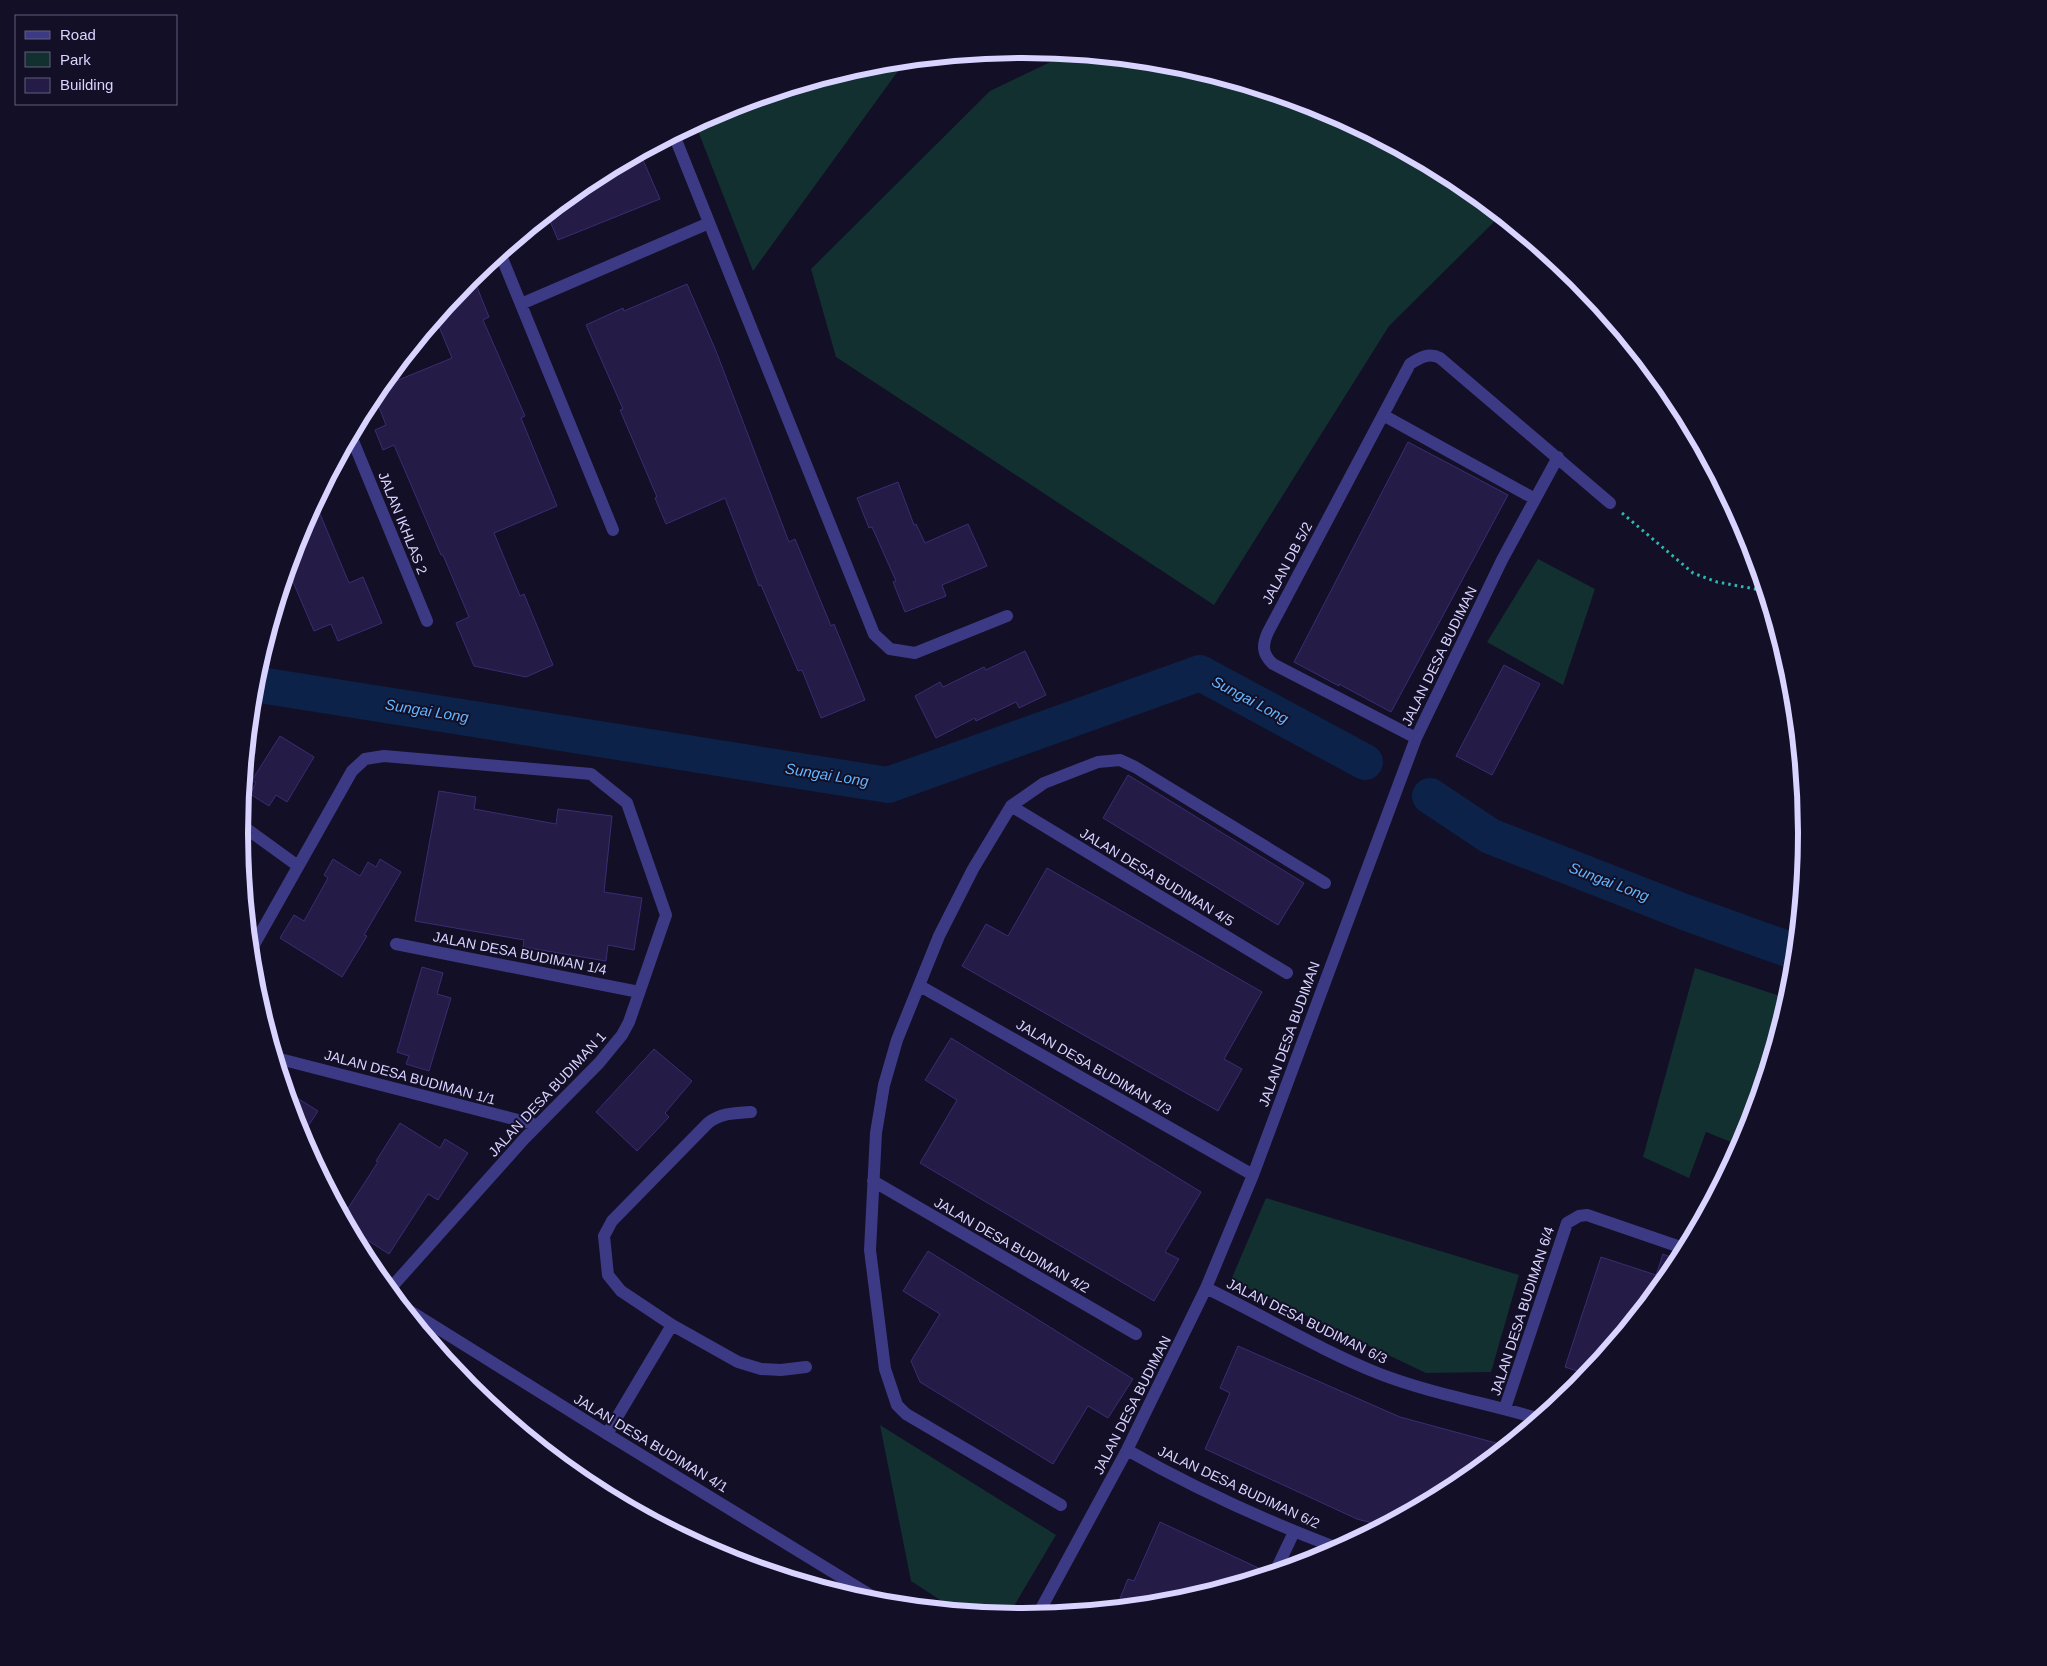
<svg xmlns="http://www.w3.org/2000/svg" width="2047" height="1666" font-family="Helvetica,sans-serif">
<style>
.green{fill:#12302f}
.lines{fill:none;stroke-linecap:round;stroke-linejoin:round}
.river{stroke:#0c2248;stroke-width:36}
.building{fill:#241b47;stroke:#3b2d73}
.path{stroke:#2fb8b0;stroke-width:3;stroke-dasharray:2.5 4;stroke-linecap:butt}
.minor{stroke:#3d3a85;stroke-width:12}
.labels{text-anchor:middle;stroke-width:4;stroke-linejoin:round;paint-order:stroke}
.street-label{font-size:14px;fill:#d9d4ff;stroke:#130f26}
.water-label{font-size:15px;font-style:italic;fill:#62b6ff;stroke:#130f26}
.rim{fill:none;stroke:#d9d4ff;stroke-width:6}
</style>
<rect width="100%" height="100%" fill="#130f26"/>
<path class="green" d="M1069 53 1177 64 1324 109 1459 181 1501 215 1389 326 1214 605 836 357 811 269 990 91Z
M906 60 753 271 698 131 838 74 871 64Z
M1538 559 1595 589 1563 685 1487 642Z
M1695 968 1789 999 1748 1133 1741 1146 1706 1132 1689 1178 1643 1157Z
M1266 1198 1519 1275 1491 1372 1426 1373 1231 1280Z
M880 1425 1056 1535 1008 1616 957 1611 911 1581Z"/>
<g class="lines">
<path class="river" d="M254 684 888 785 1200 673 1365 762
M1430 796 1490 836 1687 913 1796 952"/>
</g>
<path class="building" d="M640 153 660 199 558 240 547 214 554 208 569 203 567 198 588 181Z
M687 284 716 351 789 542 795 539 831 626 834 624 865 700 821 718 802 670 798 671 761 585 759 586 725 498 666 524 655 498 657 497 620 410 623 409 586 325 623 308 624 311Z
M477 287 489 317 483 320 525 416 521 418 557 506 494 533 520 596 524 594 553 665 526 677 474 666 456 623 469 617 443 555H441L394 445 383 450 375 430 386 425 374 394 379 388 452 358 436 319 453 297Z
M1408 442 1508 495 1391 712 1339 684V686L1294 662Z
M898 482 914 525 916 524 925 543 968 524 987 566 942 585 946 596 905 612 893 582 896 581 872 527 869 528 857 498Z
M315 502 349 583 363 577 382 623 338 641 331 624 314 631 288 570 299 533Z
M1025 651 1046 695 1019 708 1016 702 976 721 975 718 936 738 915 696 940 682 943 687 984 667 986 670Z
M1504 665 1540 684 1492 775 1456 756Z
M280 736 314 757 287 802 276 795 269 806 250 794 256 783 252 780Z
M1128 775 1304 883 1278 925 1103 818Z
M439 791 476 797 474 809 556 824 558 809 612 816 604 892 642 898 634 950 608 945 606 961 523 947 524 940 415 921Z
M333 859 360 876 368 862 376 867 380 859 401 872 364 935 367 936 342 977 280 938 294 915 304 921 328 878 324 875Z
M1047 868 1262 992 1224 1059 1242 1069 1218 1111 962 966 986 924 1008 936Z
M422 967 443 973 437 994 451 998 429 1071 406 1064 409 1056 397 1052Z
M951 1038 1201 1192 1165 1252 1179 1259 1154 1301 920 1163 957 1100 925 1080Z
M654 1049 692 1081 665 1113 669 1117 637 1151 596 1112Z
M286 1091 318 1111 301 1137 299 1133Z
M400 1123 440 1148 445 1139 468 1153 438 1200 428 1194 389 1254 350 1229 343 1216 378 1162 376 1161Z
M928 1251 1133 1379 1108 1418 1088 1406 1053 1464 920 1382 911 1361 940 1314 903 1291Z
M1663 1254 1680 1261 1675 1269 1589 1375 1565 1367 1601 1257 1656 1275Z
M1238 1346 1400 1417 1507 1446 1459 1485 1383 1526 1357 1519 1205 1449 1230 1393 1220 1388Z
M1160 1522 1267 1572 1268 1575 1176 1602 1116 1608 1128 1579 1134 1581Z"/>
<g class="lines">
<path class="path" d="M1622 513 1693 573 1717 582 1766 591"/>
<path class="minor" d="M674 135 874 634 890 649 915 653 1007 616
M500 253 613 530
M521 304 709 223
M1383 415 1535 499
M351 436 427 621
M1416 738 1273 664C1262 654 1262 645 1268 632L1410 364C1419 358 1429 352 1440 358L1610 503
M1011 806 1287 973
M240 824 298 866
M396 944 639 992
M251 950 352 771 365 759 384 756 591 774 627 803 666 915 629 1022 622 1035 599 1063 524 1139 389 1290
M920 986 1253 1175
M276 1058 537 1125
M751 1112C735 1113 721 1113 708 1123L612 1221 604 1236 608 1275 621 1291 672 1325 738 1362 761 1369 781 1370 806 1367
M873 1181 1136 1334
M1206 1288C1264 1316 1320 1350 1380 1374 1432 1394 1487 1403 1540 1419
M402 1306 607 1434 885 1604
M1505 1408 1567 1223 1579 1216 1587 1215 1686 1249
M607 1434 672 1325
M1127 1450C1194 1488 1268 1522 1340 1549
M1061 1505 906 1414 897 1405 885 1369 870 1250 876 1133 884 1085 897 1040 939 936 973 869 1011 806 1044 783 1098 762 1120 760 1135 767 1325 883
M1275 1572 1294 1532
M1037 1616 1127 1450 1206 1288 1253 1175 1416 738 1502 560 1558 457"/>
</g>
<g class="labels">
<g class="street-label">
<text transform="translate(403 523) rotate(68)" y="5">JALAN IKHLAS 2</text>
<text transform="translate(1287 563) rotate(-62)" y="5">JALAN DB 5/2</text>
<text transform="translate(1439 656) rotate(-64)" y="5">JALAN DESA BUDIMAN</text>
<text transform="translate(1157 877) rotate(31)" y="5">JALAN DESA BUDIMAN 4/5</text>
<text transform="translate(520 953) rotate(11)" y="5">JALAN DESA BUDIMAN 1/4</text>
<text transform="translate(1289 1034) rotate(-70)" y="5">JALAN DESA BUDIMAN</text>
<text transform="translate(1094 1067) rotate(30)" y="5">JALAN DESA BUDIMAN 4/3</text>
<text transform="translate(410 1077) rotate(15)" y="5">JALAN DESA BUDIMAN 1/1</text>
<text transform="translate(547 1094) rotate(-47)" y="5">JALAN DESA BUDIMAN 1</text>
<text transform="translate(1012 1245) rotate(30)" y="5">JALAN DESA BUDIMAN 4/2</text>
<text transform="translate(1522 1311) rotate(-72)" y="5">JALAN DESA BUDIMAN 6/4</text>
<text transform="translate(1307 1321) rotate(26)" y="5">JALAN DESA BUDIMAN 6/3</text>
<text transform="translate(1132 1405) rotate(-63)" y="5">JALAN DESA BUDIMAN</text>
<text transform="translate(651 1443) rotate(31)" y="5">JALAN DESA BUDIMAN 4/1</text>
<text transform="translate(1239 1487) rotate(25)" y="5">JALAN DESA BUDIMAN 6/2</text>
</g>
<g class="water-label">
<text transform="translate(1250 700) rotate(28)" y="5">Sungai Long</text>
<text transform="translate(427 711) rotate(9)" y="5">Sungai Long</text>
<text transform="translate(827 775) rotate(9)" y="5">Sungai Long</text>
<text transform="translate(1609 882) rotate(21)" y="5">Sungai Long</text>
</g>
</g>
<path d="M0 0H2047V1666H0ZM248 833a775 775 0 1 1 1550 0a775 775 0 1 1-1550 0Z" fill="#130f26" fill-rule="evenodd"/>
<path class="rim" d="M248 833a775 775 0 1 1 1550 0a775 775 0 1 1-1550 0Z"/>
<rect x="15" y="15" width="162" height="90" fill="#130f26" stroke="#625e7d"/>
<rect x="25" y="31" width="25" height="8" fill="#3d3a85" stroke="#625e7d"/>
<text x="60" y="40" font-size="15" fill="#d9d4ff">Road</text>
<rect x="25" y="52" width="25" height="15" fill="#12302f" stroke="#625e7d"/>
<text x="60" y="65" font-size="15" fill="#d9d4ff">Park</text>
<rect x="25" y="78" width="25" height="15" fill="#241b47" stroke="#625e7d"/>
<text x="60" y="90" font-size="15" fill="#d9d4ff">Building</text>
</svg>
